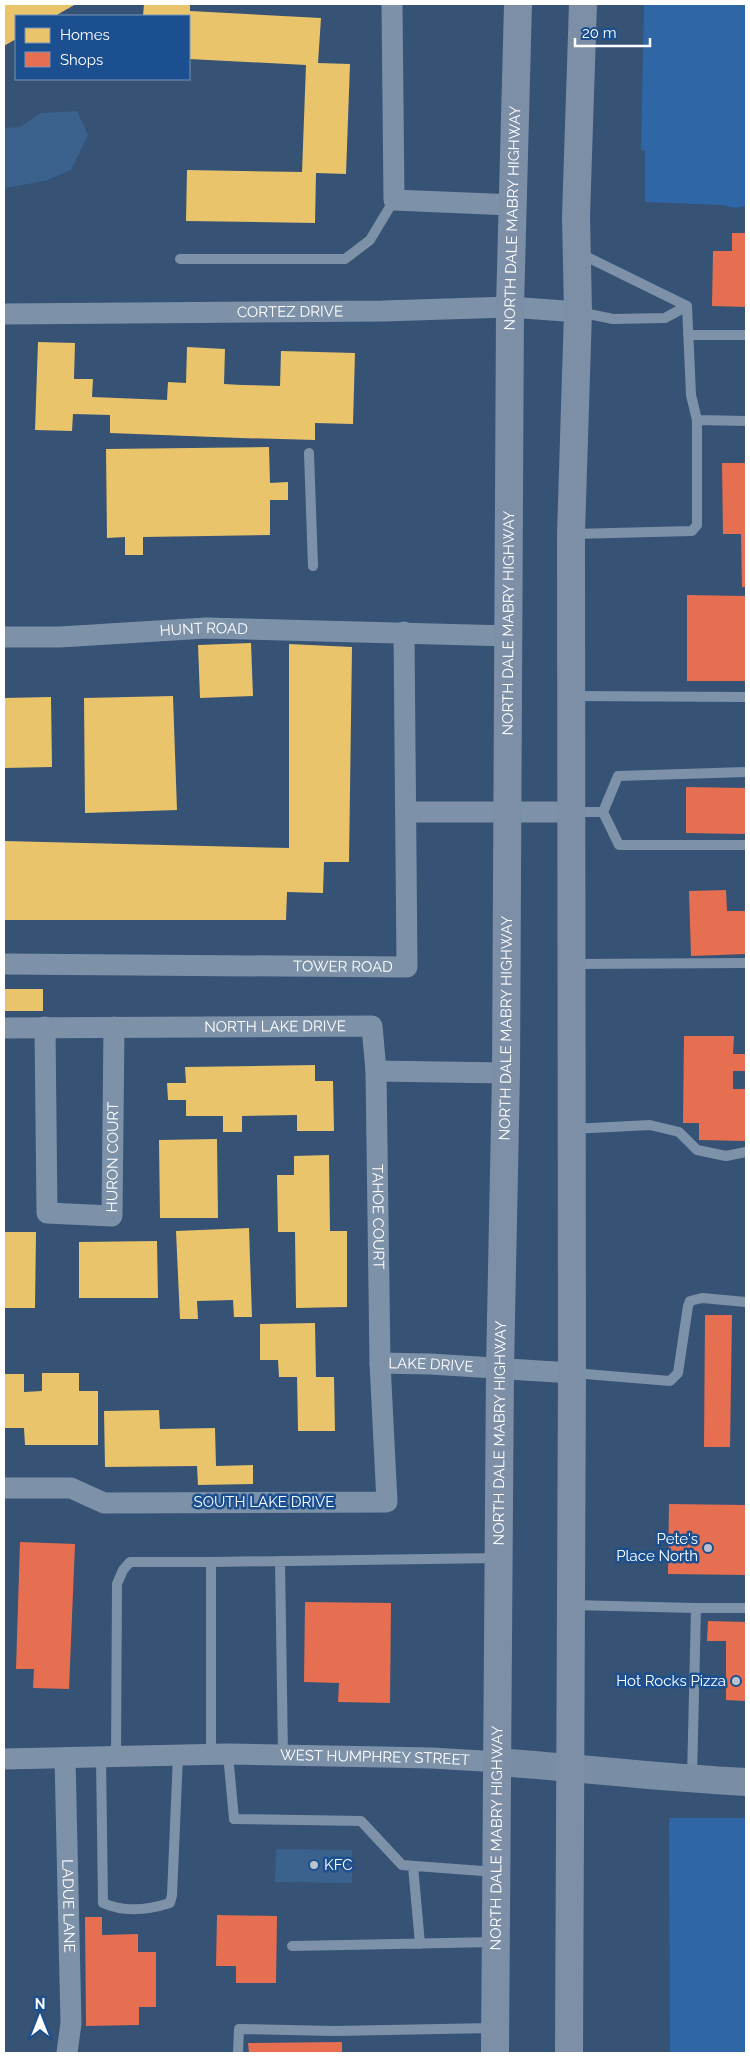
<svg xmlns="http://www.w3.org/2000/svg" width="750" height="2057" font-family="Raleway,sans-serif">
<style>
.green{fill:#2f66a5}
.water{fill:#3b618d}
.homes{fill:#e9c46a}
.shops{fill:#e76f51}
.lines{fill:none;stroke-linecap:round;stroke-linejoin:round}
.lane{stroke:#7d92a8;stroke-width:10}
.street{stroke:#7d92a8;stroke-width:21}
.secondary{stroke:#798da4;stroke-width:28}
.primary{stroke:#7d8ea7;stroke-width:28}
.poi-dot{fill:#b9c2ce;stroke:#1b4f8f;stroke-width:2}
.labels{text-anchor:middle;stroke-width:5;stroke-linejoin:round;paint-order:stroke}
.street-label{font-size:15px;fill:#fff;stroke:#1b4f8f}
.poi-label{font-size:15px;fill:#fff;stroke:#1b4f8f;text-anchor:end}
</style>
<rect width="100%" height="100%" fill="#365274"/>
<path class="green" d="M644 4H746V206L735 208 722 205 645 202V150L641 151Z
M669 1818H746V2053H670Z"/>
<path class="water" d="M77 111 88 135 71 170 45 181 4 188V128L20 127 41 113Z
M276 1849 352 1850V1883L275 1882Z"/>
<path class="homes" d="M4 4H76L55 16H16V39L4 46Z
M144 4H190V11L321 18 318 63 350 64 346 174 316 173 315 223 186 221 187 170 302 172 306 65 189 59V16H143Z
M38 342 75 343 74 379H93L92 397 167 400 168 382 186 383 187 347 225 349 224 384 242 385 280 386 281 351 355 353 353 424 315 423V440L240 438 110 433V415L73 414 72 431 35 430Z
M269 447 270 483 288 482V500H270V535L143 537V555H125V537L107 538 106 449Z
M251 643 253 696 200 698 198 645Z
M289 644 352 647 349 862H324L323 893 287 892 286 920H4V841L289 848Z
M173 696 177 810 85 813 84 698Z
M51 697 52 767 4 768V698Z
M4 989H43V1011H4Z
M315 1065V1081H333L334 1131H297V1115L242 1116V1132H223V1116H186V1100H168L167 1083H186L185 1067Z
M217 1139 218 1218H160L159 1140Z
M329 1155 330 1231H347V1307L296 1308 295 1232H278L277 1175H294V1156Z
M249 1228 252 1317H234L233 1300 197 1301 198 1319H180L176 1231Z
M4 1232H36L35 1308H4Z
M157 1241 158 1298H79V1242Z
M315 1323 316 1377H334L335 1431H298L297 1377H279L278 1360H260V1324Z
M42 1373H79V1391H98V1445H25L24 1428H4V1374H24V1392L42 1391Z
M159 1410 160 1429 215 1428 216 1466 253 1465V1484L198 1485 197 1466 105 1467 104 1411Z"/>
<path class="shops" d="M732 233H746V307L712 306 713 251H732Z
M722 463H746V587H742L741 534H723Z
M687 595 746 596V681H687Z
M686 787 746 788V834L686 833Z
M726 890 727 911H746V954L691 956 689 891Z
M684 1036H734L733 1054H746V1071H733V1089H746V1141L699 1140V1123H683Z
M705 1315H732L730 1447H704Z
M669 1504 746 1505V1575L668 1574Z
M20 1542 75 1544 69 1689 33 1688 34 1669H16Z
M305 1602 391 1603 390 1703 338 1702 339 1683 304 1682Z
M708 1621 746 1622V1701L726 1700V1641H707Z
M217 1915 277 1916 276 1983H236V1966H216Z
M85 1917H102V1935L138 1934V1952H156V2007H139V2025L86 2026Z
M342 2042V2053H249L248 2043Z"/>
<g class="lines">
<path class="lane" d="M579 253 687 306 665 318 613 319 579 312
M180 259H345L370 240 394 200
M688 335H746
M697 420 746 421
M309 453 313 566
M573 534 692 531 697 525V420L691 395 687 306
M572 696 746 697
M746 772 618 776 603 812 619 845H746
M574 812H603
M572 964 746 963
M572 1129 650 1125 679 1132 697 1150 726 1156 746 1152
M573 1373 670 1381 678 1373 688 1306 690 1301 702 1298 746 1302
M280 1561 283 1755
M571 1605 696 1608 692 1778
M696 1608H746
M211 1754V1562L498 1558
M228 1754 234 1819 361 1821 402 1865 496 1872
M101 1758 103 1903C125 1913 148 1910 170 1903L172 1895 178 1756
M116 1758 117 1584 123 1570 130 1562H211
M413 1866 420 1944
M292 1946 495 1942
M238 2053 239 2029 334 2031 494 2028"/>
<g class="street">
<path d="M392 4 394 200 513 205"/>
<path id="s1" d="M4 314 383 311 510 307 578 312"/>
<path id="s2" d="M4 637H60L206 628 510 636"/>
<path d="M406 812H571"/>
<path id="s3" d="M4 964 407 967 404 632"/>
<path id="s4" d="M45 1027 47 1213 112 1216 114 1027"/>
<path id="s5" d="M4 1028 372 1026 376 1071 380 1363 387 1502 104 1503 71 1488H4"/>
<path d="M376 1071 506 1073"/>
<path id="s6" d="M380 1363 430 1364 572 1373"/>
<path id="s7" d="M65 1758 71 2023 67 2053"/>
<path id="s8" d="M4 1759 228 1754 432 1758 499 1762"/>
</g>
<path class="secondary" d="M499 1762C581 1768 663 1778 746 1782"/>
<g class="primary">
<path id="s9" d="M495 2053 500 1368 506 1073 510 307 518 4"/>
<path d="M569 2053 572 1373 571 534 578 312 576 216 583 4"/>
</g>
</g>
<g class="poi-dot">
<circle cx="708" cy="1548" r="5"/>
<circle cx="736" cy="1681" r="5"/>
<circle cx="314" cy="1865" r="5"/>
</g>
<g class="labels">
<g class="street-label">
<text dy="5" stroke="none"><textPath href="#s9" startOffset="1835">NORTH DALE MABRY HIGHWAY</textPath></text>
<text dy="5" stroke="none"><textPath href="#s1" startOffset="286">CORTEZ DRIVE</textPath></text>
<text dy="5" stroke="none"><textPath href="#s9" startOffset="1430">NORTH DALE MABRY HIGHWAY</textPath></text>
<text dy="5" stroke="none"><textPath href="#s2" startOffset="200">HUNT ROAD</textPath></text>
<text dy="5" stroke="none"><textPath href="#s3" startOffset="339">TOWER ROAD</textPath></text>
<text dy="5" stroke="none"><textPath href="#s5" startOffset="271">NORTH LAKE DRIVE</textPath></text>
<text dy="5" stroke="none"><textPath href="#s9" startOffset="1025">NORTH DALE MABRY HIGHWAY</textPath></text>
<text dy="5" stroke="none"><textPath href="#s4" startOffset="310">HURON COURT</textPath></text>
<text dy="5" stroke="none"><textPath href="#s5" startOffset="559">TAHOE COURT</textPath></text>
<text dy="5" stroke="none"><textPath href="#s6" startOffset="51">LAKE DRIVE</textPath></text>
<text dy="5" stroke="none"><textPath href="#s9" startOffset="620">NORTH DALE MABRY HIGHWAY</textPath></text>
<text x="264" y="1507">SOUTH LAKE DRIVE</text>
<text dy="5" stroke="none"><textPath href="#s8" startOffset="371">WEST HUMPHREY STREET</textPath></text>
<text dy="5" stroke="none"><textPath href="#s9" startOffset="215">NORTH DALE MABRY HIGHWAY</textPath></text>
<text dy="5" stroke="none"><textPath href="#s7" startOffset="148">LADUE LANE</textPath></text>
</g>
<g class="poi-label">
<text x="698" y="1544">Pete's<tspan x="698" dy="17">Place North</tspan></text>
<text x="726" y="1686">Hot Rocks Pizza</text>
<text x="324" y="1870" text-anchor="start">KFC</text>
</g>
</g>
<rect width="750" height="2057" fill="none" stroke="#ffffff" stroke-width="10"/>
<rect x="15" y="15" width="175" height="65" fill="#1b4f8f" stroke="#7695bc"/>
<rect x="25" y="28" width="25" height="15" fill="#e9c46a" stroke="#7695bc"/>
<text x="60" y="40" font-size="15" fill="#ffffff">Homes</text>
<rect x="25" y="52" width="25" height="15" fill="#e76f51" stroke="#7695bc"/>
<text x="60" y="65" font-size="15" fill="#ffffff">Shops</text>
<g transform="translate(40 2017)" stroke="#1b4f8f" stroke-width="4" paint-order="stroke">
<path d="M0-4L9 19L0 12L-9 19Z" fill="#ffffff"/>
<text y="-8" font-size="14" font-weight="bold" text-anchor="middle" fill="#ffffff">N</text>
</g>
<path d="M575 38v8h75v-8" fill="none" stroke="#ffffff" stroke-width="2.5"/>
<text x="582" y="38" font-size="15" fill="#ffffff" stroke="#1b4f8f" stroke-width="4" paint-order="stroke">20 m</text>
</svg>
